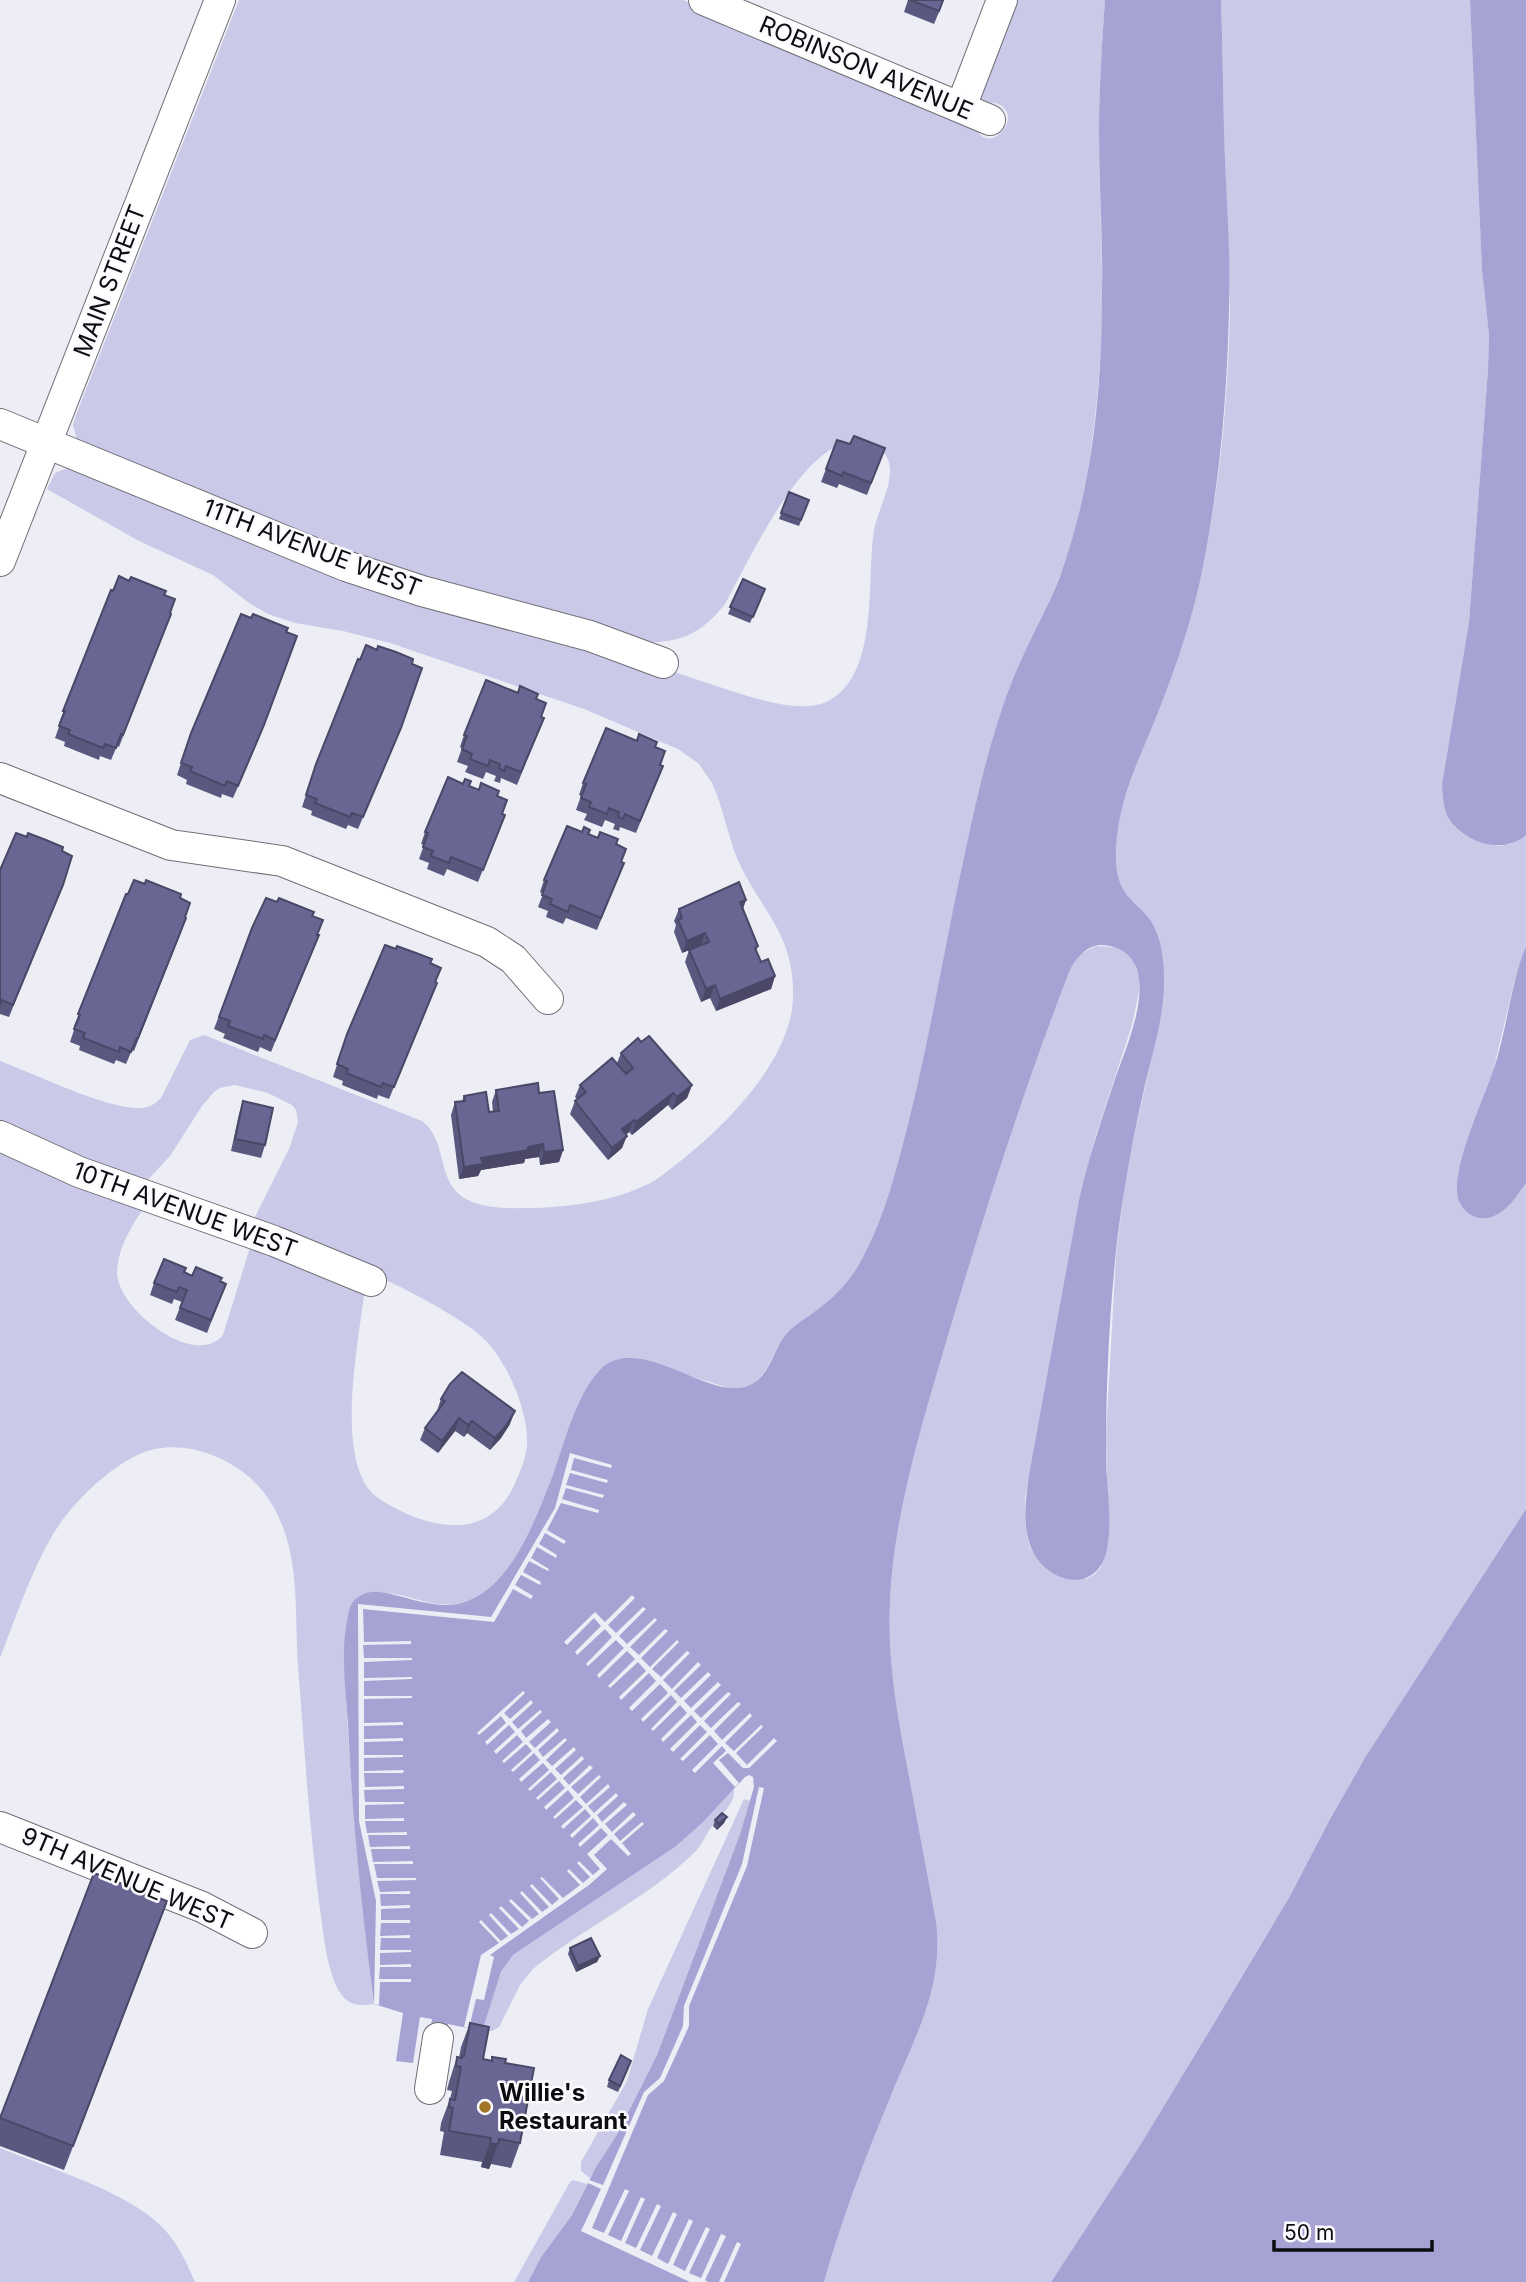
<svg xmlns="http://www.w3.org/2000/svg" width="1526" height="2282" font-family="Inter,sans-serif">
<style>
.green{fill:#cac9e8}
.water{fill:#a6a3d4}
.pier{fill:#ededf5}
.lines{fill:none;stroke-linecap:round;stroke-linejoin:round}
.minor-casing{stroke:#706f77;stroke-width:32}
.minor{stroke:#fff;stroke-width:30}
.wall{fill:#5a587e}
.shaded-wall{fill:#4a4767}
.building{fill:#696693;stroke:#4a4767;stroke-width:2}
.poi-dot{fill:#a17426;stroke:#fbfafe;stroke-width:2.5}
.labels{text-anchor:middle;stroke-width:5;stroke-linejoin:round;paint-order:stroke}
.street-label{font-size:24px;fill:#0d0d10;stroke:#fbfafe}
.poi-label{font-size:24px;font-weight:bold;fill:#0d0d10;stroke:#fbfafe;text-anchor:start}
</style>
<rect width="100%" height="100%" fill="#ededf5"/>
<path class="green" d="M239 0H683L974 125C989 162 1028 112 995 103 989 102 983 104 978 104L1011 0H1105C1102 45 1099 90 1099 134 1099 184 1102 234 1102 284 1103 336 1099 389 1092 441 1086 490 1075 540 1056 585 1035 636 1008 684 993 737 957 864 941 996 908 1124 896 1171 885 1223 859 1265 846 1287 828 1303 807 1318 801 1322 794 1326 789 1331 768 1353 769 1392 729 1388L630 1358 614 1360C603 1375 588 1390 579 1406 573 1417 570 1430 565 1441 549 1485 535 1539 503 1575 444 1641 404 1572 356 1599 327 1616 368 1956 374 2004 361 2006 349 2006 341 1994 326 1973 323 1927 319 1902 309 1823 304 1744 298 1665 295 1622 299 1575 285 1533 272 1495 250 1470 212 1455 194 1448 175 1445 155 1449 119 1456 70 1504 52 1536 30 1574 16 1617 0 1658V1144L147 1203C133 1224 118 1246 117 1272 116 1307 194 1370 223 1335L252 1241 365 1287C359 1339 339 1435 364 1482 372 1498 390 1505 405 1513 450 1533 495 1532 516 1481 521 1470 526 1457 527 1445 529 1414 509 1366 488 1343 473 1327 454 1317 436 1306 377 1272 314 1249 251 1225L289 1149 298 1122 296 1110 292 1105 268 1093 235 1085 220 1088 214 1092 202 1106 170 1156 142 1186 0 1127V1061C33 1073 110 1111 142 1108 150 1107 155 1104 161 1098L190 1040 204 1035 422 1121C449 1141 435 1184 468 1200 488 1210 514 1208 536 1208 573 1206 609 1202 644 1186 658 1180 670 1169 683 1159 728 1123 791 1059 793 998 795 932 760 911 737 858 727 833 723 807 712 783L699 764 678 749 584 709 390 643 343 631 295 623 268 614 249 603 213 575 139 541 47 489 55 473 70 467 716 686C746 695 801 717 830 700 880 672 866 577 874 530 878 510 891 489 890 468 889 456 882 448 871 446 866 445 860 443 855 442 803 440 747 565 725 604 701 634 682 642 643 643L423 586 77 440 73 425 76 415Z
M1221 0H1470L1482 270 1489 335 1488 370 1469 622 1442 784 1455 827 1463 834 1474 840 1498 846 1511 844 1526 835V946L1514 983 1491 1080 1462 1159 1458 1173 1460 1203 1469 1213 1487 1217 1503 1210 1519 1194 1526 1183V1509L1366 1756 1329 1821 1290 1896 1213 2025 1139 2147 1051 2282H824C841 2222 863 2163 886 2105 911 2044 945 1990 936 1921 927 1873 918 1824 909 1776 898 1719 887 1661 890 1602 893 1517 923 1421 947 1339 984 1214 1022 1094 1068 972L1080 954 1096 946 1113 947 1121 949 1133 960 1140 979 1139 991 1132 1025 1096 1135 1079 1200 1025 1499C1025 1513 1024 1545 1035 1554 1045 1563 1074 1573 1087 1579L1095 1574 1101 1567 1107 1493 1106 1436 1116 1255 1127 1167 1156 1039V931C1146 913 1125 899 1119 880 1103 830 1142 754 1160 707 1170 681 1179 654 1187 627 1217 527 1228 412 1230 307 1230 258 1226 208 1225 159 1223 106 1223 53 1221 0Z
M734 1789C735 1805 722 1813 713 1825 706 1833 703 1844 695 1852 647 1899 584 1927 533 1969L520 1985 499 2027 492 2031H482C489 2005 495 1976 513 1955L675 1847Z
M744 1799 750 1801 740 1834 657 2055 618 2133 590 2178 581 2171V2162L627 2081 648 2009Z
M0 2148C48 2168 131 2192 165 2230 179 2245 187 2264 195 2282H0Z
M573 2180 587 2184 572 2215 541 2257 528 2282H514L570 2182Z"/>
<path class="water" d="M1105 0H1221C1223 53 1223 106 1225 160 1227 210 1231 260 1229 310 1227 396 1220 482 1203 566 1194 614 1177 664 1159 710 1143 751 1122 791 1117 836 1115 856 1114 878 1127 895 1134 904 1144 911 1151 921 1162 939 1164 961 1164 981 1164 1020 1151 1057 1143 1094 1131 1146 1122 1198 1116 1251 1109 1318 1106 1388 1106 1455 1106 1484 1112 1514 1108 1543 1101 1600 1043 1583 1030 1545 1022 1523 1026 1497 1029 1475L1079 1200C1088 1160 1101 1121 1114 1082 1124 1053 1143 1011 1139 979 1137 958 1121 944 1099 945 1084 947 1075 960 1069 972 1022 1094 984 1214 947 1339 923 1421 893 1517 890 1602 887 1661 898 1719 909 1776 918 1824 927 1873 936 1921 945 1991 911 2043 887 2105 863 2163 841 2222 824 2282H528L541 2257 572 2215 595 2169 618 2133 657 2055 740 1834 754 1787 753 1777 749 1775 745 1777 702 1823 675 1847 513 1955 501 1972 482 2031 448 2024 446 2039 429 2037 432 2019 420 2017 413 2063 396 2061 403 2013 374 2004C362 1911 352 1818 348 1725 346 1690 340 1650 348 1616 350 1606 351 1601 360 1596 371 1589 383 1592 395 1595 411 1599 426 1604 443 1605 481 1607 508 1573 524 1542 536 1520 544 1497 553 1475 564 1445 582 1371 615 1360 659 1346 721 1407 755 1382 772 1370 774 1347 788 1332 797 1323 808 1317 817 1310 837 1295 853 1278 864 1255 885 1216 896 1171 907 1128 931 1034 946 938 967 843 979 788 992 731 1013 679 1027 645 1045 613 1059 579 1070 549 1079 517 1085 486 1098 422 1102 356 1102 292 1103 239 1099 186 1099 134 1099 89 1102 44 1105 0Z
M1470 0H1526V835C1503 856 1462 842 1448 817 1443 807 1443 795 1442 784L1469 622 1488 370 1489 335 1482 270Z
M1526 946V1183C1515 1200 1495 1228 1471 1215 1465 1211 1460 1205 1458 1198 1450 1166 1489 1090 1498 1055 1508 1019 1512 981 1526 946Z
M1526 1509V2282H1051L1139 2147 1213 2025 1290 1896 1329 1821 1366 1756Z"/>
<path class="pier" d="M570 1453 612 1465 611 1468 574 1458 571 1470 608 1480 607 1483 570 1473 566 1485 604 1495 603 1498 566 1488 562 1499 599 1510 598 1513 561 1503 547 1530 566 1541 564 1544 545 1533 539 1544 557 1555 556 1558 537 1547 531 1558 549 1569 548 1571 529 1561 523 1572 541 1582 540 1585 521 1575 515 1585 533 1596 531 1599 513 1589 494 1622 363 1609 364 1642 411 1641V1644L363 1645 364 1658H412V1660L364 1662V1678L412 1677V1679L364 1681V1696H412V1698L364 1699V1723L403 1722V1725L364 1726V1739L403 1738V1741L364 1742V1755H403V1757L364 1758V1771L404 1770 403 1773H364L365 1787 404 1786V1789L364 1790 365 1802H404V1804L365 1805V1819L404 1818V1821H365L367 1833 407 1832V1835H368L370 1847 410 1846V1849H371L373 1862 413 1861V1864H374L377 1878H416V1880L377 1881 380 1892 410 1891V1894H380L381 1906 410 1905V1908L381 1909V1920H410V1923H381L380 1936 410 1935V1938H381L380 1950H411V1952L380 1953V1965L411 1964V1967H380L379 1979H411V1982H380L379 2005 374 2004 376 1901 359 1821 358 1604 491 1617 555 1508Z
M632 1595 635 1598 608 1625 616 1633 643 1607 646 1609 619 1636 627 1644 655 1618 657 1620 630 1647 639 1655 665 1629 668 1631 641 1658 650 1667 677 1640 679 1642 652 1669 661 1677 687 1651 690 1653 663 1680 672 1689 698 1662 701 1665 674 1691 681 1698 708 1672 711 1675 684 1701 691 1708 718 1682 721 1685 694 1711 701 1718 728 1692 731 1694 704 1721 711 1728 738 1702 741 1704 714 1731 722 1740 750 1713 752 1716 725 1743 734 1751 761 1725 763 1727 736 1753 747 1765 774 1738 777 1741 749 1768H743L728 1753 719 1760 739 1783 735 1787 713 1763 726 1751 722 1746 695 1773 692 1770 718 1744 710 1735 683 1761 680 1759 707 1732 700 1725 673 1752 670 1749 697 1722 691 1715 663 1742 661 1739 687 1713 680 1705 653 1731 651 1729 677 1702 671 1695 643 1722 641 1719 668 1693 660 1684 632 1711 629 1708 656 1681 649 1673 621 1700 619 1697 646 1671 638 1662 610 1688 608 1686 635 1659 627 1651 599 1678 597 1675 624 1648 616 1640 588 1666 586 1664 612 1637 605 1629 577 1655 575 1652 601 1626 594 1618 567 1645 564 1642 595 1612 605 1622Z
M523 1691 525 1693 504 1713 510 1719 531 1700 533 1703 512 1722 518 1729 540 1710 542 1712 521 1731 526 1738 548 1719 551 1722 529 1742 535 1748 557 1728 559 1731 538 1750 543 1757 565 1738 567 1740 546 1760 552 1766 574 1747 576 1750 555 1769 561 1775 582 1756 584 1759 563 1778 569 1785 590 1765 593 1768 571 1787 578 1794 599 1775 601 1777 580 1797 586 1804 608 1784 610 1787 588 1806 594 1813 616 1793 618 1796 597 1815 602 1822 624 1802 627 1805 605 1824 612 1832 633 1812 636 1815 614 1834 620 1841 642 1822 644 1824 622 1843 631 1854 628 1856 611 1839 594 1855 607 1869 589 1885 490 1955 494 1957 484 2000 476 1999 469 2028 464 2027 481 1955 499 1943 479 1922 481 1920 501 1941 508 1936 489 1915 491 1913 511 1934 519 1929 499 1908 501 1906 522 1927 529 1921 509 1901 511 1899 532 1919 539 1914 520 1893 522 1891 542 1912 549 1907 530 1886 532 1884 552 1905 559 1899 540 1878 542 1877 563 1898 580 1885 567 1871 569 1869 583 1883 590 1877 577 1863 579 1861 593 1875 600 1869 587 1854 608 1835 601 1828 580 1847 578 1844 599 1825 593 1818 572 1838 570 1835 591 1816 585 1809 563 1829 561 1826 583 1807 576 1800 555 1819 553 1817 574 1798 568 1790 546 1810 544 1807 565 1788 559 1781 538 1800 536 1798 557 1779 551 1772 530 1791 528 1789 549 1770 543 1763 521 1782 519 1779 540 1760 534 1753 513 1772 511 1770 532 1751 526 1744 504 1763 502 1761 523 1742 517 1735 496 1754 494 1751 515 1732 509 1725 487 1745 485 1742 506 1723 501 1716 479 1735 477 1733Z
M759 1787 764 1788 747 1866 689 2006V2026L664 2081 648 2095 592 2228 604 2233 625 2189 629 2191 608 2235 621 2241 641 2197 645 2199 625 2243 636 2248 657 2204 661 2206 640 2250 652 2256 673 2212 677 2214 657 2258 668 2264 689 2219 693 2221 673 2265 685 2271 706 2227 710 2229 689 2273 701 2278 721 2234 726 2236 705 2280 708 2282H690L581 2231 601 2189 588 2183 589 2180 603 2185 644 2092 660 2078 683 2026 684 2006 742 1864Z
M737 2242 741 2244 724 2282H719Z"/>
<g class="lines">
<g class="minor-casing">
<path id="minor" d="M704 0 990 120
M961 107 1002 0
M0 424 346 566 422 591 590 636 663 663
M0 561 220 0
M0 778 171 845 282 861 487 942 513 959 548 999
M0 1136 79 1172 274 1241 371 1281
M0 1827 202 1907 252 1933
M430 2089 438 2038"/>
</g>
<use href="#minor" class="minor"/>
</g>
<path class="wall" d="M908 0H944L934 24 904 12Z
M837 440 850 444 885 448 867 495 839 484 837 488 821 482Z
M789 492 809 500 799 526 779 519Z
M743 579 765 589 750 623 728 614Z
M111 590 164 595 175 599 119 747 117 746 111 760 100 756 99 760 64 746 65 742 55 738 60 724 59 723Z
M251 618 259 738 233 798 222 794 221 798 186 784 187 780 177 775 191 733Z
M360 660 412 664 396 740 358 829 348 825 346 829 311 815 312 811 302 807 316 764Z
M518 693 536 699 541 717 544 718 517 785 501 778 500 783 494 781 496 776 486 772 483 779 465 772 468 766 457 762 462 748 460 747 464 735Z
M637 741 660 765 658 778 636 833 620 827 619 831 613 829 615 824 605 820 602 827 584 820 587 814 576 810 581 796 579 795 583 783Z
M463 784 497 796 502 814 500 827 478 882 447 869 444 876 427 869 429 863 419 859 424 845 421 844 425 832Z
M582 832 616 844 622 862 619 875 597 930 566 918 563 924 546 917 548 911 538 907 543 894 540 892 544 880Z
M62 851 58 897 9 1017 0 1014V870Z
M126 894 180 898 185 917 182 930 134 1051 132 1050 126 1064 116 1060 114 1064 79 1050 80 1046 70 1042 75 1027 74 1026Z
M746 900 743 909 758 946 756 951 761 962 775 976 771 989 716 1011 710 998 701 1002 685 962 689 950 701 945 682 953 674 932 676 925 674 921 679 909Z
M312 916 317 935 314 948 271 1052 260 1047 258 1052 223 1038 225 1034 214 1029 252 928Z
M430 963 436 982 437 983 389 1099 378 1095 377 1099 342 1085 343 1081 333 1077 347 1034Z
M641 1042 692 1085 687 1098 672 1110 668 1105 632 1135 629 1132 626 1135 622 1148 608 1160 570 1114 575 1101 577 1099 575 1097 580 1085 617 1063 621 1053Z
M496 1090 539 1093 563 1150 559 1162 540 1165 539 1157 525 1159 524 1163 481 1170 478 1176 459 1179 451 1115 455 1102 462 1101 464 1096 489 1112H493L492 1102Z
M243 1101 265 1145 261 1158 231 1151 239 1114Z
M184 1272 192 1276 220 1281 226 1284 207 1333 175 1320 182 1302 174 1299 172 1304 150 1295 154 1283Z
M441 1399 510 1424 501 1438 490 1450 467 1433 464 1437 455 1431 438 1453 420 1440 425 1428 437 1411Z
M727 1817 724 1823 717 1830 713 1826 715 1820Z
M158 1925 64 2170 0 2146V2118Z
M570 1948 600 1956 597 1962 576 1972 568 1954Z
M470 2023 483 2059 491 2060 492 2057 505 2063 520 2143 511 2168 491 2164 489 2169 481 2167 482 2162 440 2155 444 2132 440 2131 441 2123 450 2099 452 2091 447 2090 449 2082 457 2057 459 2058 461 2047Z
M629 2067 618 2092 607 2087 609 2080Z"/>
<path class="shaded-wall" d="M293 649 259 738 233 798 238 786Z
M746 900 741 912 740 902Z
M705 933 701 945 682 953 687 941Z
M775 976 771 989 716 1011 720 999Z
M715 985 710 998 701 1002 706 989Z
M692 1085 687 1098 672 1110 677 1097Z
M673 1093 668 1105 632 1135 636 1122Z
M634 1120 629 1132 617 1142 622 1129Z
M627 1136 622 1148 608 1160 612 1148Z
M543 1144 539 1157 525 1159 524 1163 481 1170 478 1176 459 1179 464 1167 481 1158 528 1147Z
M563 1150 559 1162 540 1165 544 1152Z
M515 1411 510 1424 501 1438 490 1450 495 1438Z
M459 1418 455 1431 438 1453 442 1441Z
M472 1421 467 1433 464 1437 468 1425Z
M727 1817 724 1823 717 1830 719 1824Z
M600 1956 597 1962 576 1972 578 1966Z
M490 2143 498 2144 489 2169 481 2167Z"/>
<path class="building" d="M910 0H943L939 11Z
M854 436 885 448 871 483 843 472 842 476 826 469 837 440 850 444Z
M789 492 809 500 801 520 781 513Z
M119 576 129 581 131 577 166 591 164 595 175 599 170 613 171 614 123 735 121 734 116 748 105 744 103 748 68 734 70 730 59 726 65 711H63L111 590 113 591Z
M743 579 765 589 753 617 730 607Z
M241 614 251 618 253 614 288 628 286 632 297 636 264 725 238 786 227 781 225 786 190 771 192 767 181 763 191 733Z
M366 645 377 650 378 646 396 652 413 659 412 664 422 668 401 728 363 817 352 813 350 817 315 803 317 799 306 795 316 764 358 659 360 660Z
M486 680 518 693 520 686 538 694 536 699 546 703 541 717 544 718 521 772 506 766 504 771 499 768 500 764 490 760 488 766 470 759 472 754 462 749 467 736 464 735Z
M606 728 637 741 639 734 657 742 655 747 665 751 660 765 663 766 640 821 625 814 623 819 618 817 619 812 609 808 607 814 589 807 591 802 581 798 586 784 583 783Z
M448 777 463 784 465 779 471 781 469 786 479 790 481 783 499 791 497 796 507 800 502 814 505 815 483 870 451 857 449 863 431 856 433 851 423 847 428 833 425 832Z
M567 826 582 832 584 827 590 830 588 834 598 838 600 832 618 839 616 844 626 849 621 862 624 863 601 918 570 905 568 912 550 904 552 899 542 895 547 881 544 880Z
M16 833 27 837 28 833 46 840 63 847 62 851 72 856 63 885 13 1005 2 1000 0 1005V870Z
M134 880 145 884 146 880 181 894 180 898 190 903 185 917 186 918 138 1038H137L131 1052 120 1047 119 1052 83 1038 85 1033 74 1029 80 1015 78 1014 126 894H128Z
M739 882 746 900 740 902 758 946 755 948 761 962 768 959 775 976 720 999 715 985 706 989 689 950 709 942 705 933 687 941 678 920 682 918 679 909Z
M266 898 277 902 279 898 314 912 312 916 323 920 317 935H319L275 1040 264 1035 263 1039 228 1026 230 1021 219 1017 252 928Z
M385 945 396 949 397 946 416 953 432 959 430 963 441 968 435 982 437 983 394 1087 383 1083 381 1087 346 1073 348 1069 337 1064 347 1034Z
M649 1036 692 1085 677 1097 673 1093 636 1122 634 1120 622 1129 627 1136 612 1148 575 1101 586 1092 580 1085 612 1058 626 1074 633 1068 621 1053 638 1038 641 1042Z
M538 1083 539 1093 554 1091 563 1150 544 1152 543 1144 528 1147V1150L481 1158 483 1164 464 1167 455 1102 465 1101 464 1096 486 1092 489 1112 499 1111 496 1090Z
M243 1101 273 1108 265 1145 235 1139Z
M164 1259 186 1268 184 1272 192 1276 196 1267 222 1278 220 1281 226 1284 211 1320 180 1308 187 1290 179 1287 177 1292 154 1283Z
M462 1372 515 1411 506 1426 495 1438 472 1421 468 1425 459 1418 442 1441 425 1428 445 1401 441 1399 450 1384Z
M722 1813 727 1817 719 1824 715 1820Z
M94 1873 167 1901 73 2146 0 2118Z
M591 1938 600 1956 578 1966 570 1948Z
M470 2023 489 2027 483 2059 492 2061V2057L506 2059 505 2063 534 2068 520 2143 499 2139 498 2144 490 2143 491 2138 449 2131 453 2108 449 2107 450 2099 455 2100 461 2067 456 2066 457 2057 462 2058V2056H464Z
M621 2055 631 2061 620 2086 609 2080Z"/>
<circle class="poi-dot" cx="485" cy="2107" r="7"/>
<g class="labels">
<g class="street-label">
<text transform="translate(866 68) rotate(23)" y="8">ROBINSON AVENUE</text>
<text transform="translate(110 281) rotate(-69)" y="8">MAIN STREET</text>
<text transform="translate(312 548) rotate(21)" y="8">11TH AVENUE WEST</text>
<text transform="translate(185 1210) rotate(20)" y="8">10TH AVENUE WEST</text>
<text transform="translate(127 1879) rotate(23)" y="8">9TH AVENUE WEST</text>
</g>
<g class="poi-label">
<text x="499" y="2101">Willie's<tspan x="499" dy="28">Restaurant</tspan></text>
</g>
</g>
<path d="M1274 2240v10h158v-10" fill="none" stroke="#0d0d10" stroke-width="3.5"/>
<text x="1284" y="2240" font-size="21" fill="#0d0d10" stroke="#fbfafe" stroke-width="5" paint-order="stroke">50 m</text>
</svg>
